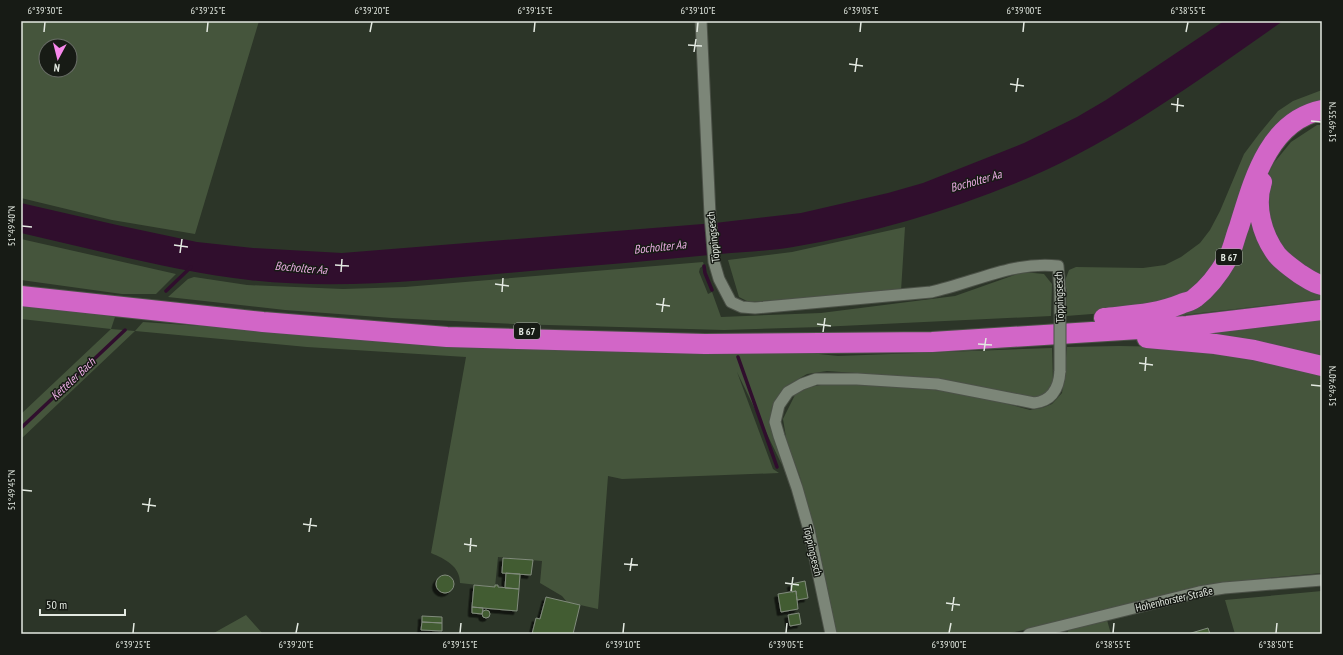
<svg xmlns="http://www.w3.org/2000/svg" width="1343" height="655" font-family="'PT Sans Narrow',sans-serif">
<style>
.green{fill:#45553c;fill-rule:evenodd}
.water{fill:#300e2d}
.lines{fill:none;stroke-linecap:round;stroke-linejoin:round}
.stream{stroke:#300e2d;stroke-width:3.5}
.building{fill:#425c33;stroke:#818b7c;filter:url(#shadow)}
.street-casing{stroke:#4b5147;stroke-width:13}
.highway-casing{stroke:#4b5147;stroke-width:22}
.street{stroke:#7c8678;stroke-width:11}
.highway{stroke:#d266c7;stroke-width:20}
.street-bridge-casing{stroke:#4b5147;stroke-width:13;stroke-linecap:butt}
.street-bridge{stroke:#7c8678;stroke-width:11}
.ticks{fill:none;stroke:#e3e9e1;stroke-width:1.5}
.labels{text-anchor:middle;stroke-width:3;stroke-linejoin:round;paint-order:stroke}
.shield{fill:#171b15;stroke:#a6aba4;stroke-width:1}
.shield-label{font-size:10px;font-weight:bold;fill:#e3e9e1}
.street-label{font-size:11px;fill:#e3e9e1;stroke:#171b15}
.water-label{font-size:12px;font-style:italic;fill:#ecade4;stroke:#171b15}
.neatline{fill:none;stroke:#e3e9e1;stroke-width:1.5}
.ticks-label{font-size:10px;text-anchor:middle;fill:#e3e9e1}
</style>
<defs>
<filter id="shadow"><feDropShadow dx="-3.5" dy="3.5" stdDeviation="0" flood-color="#0009"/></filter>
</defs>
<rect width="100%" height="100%" fill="#2c3528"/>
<path class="green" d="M21 21H259L195 234 112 220 21 198ZM46 46H70V70H46Z
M1322 90V104L1291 119 1231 243 1190 296 1118 312 1066 316 1067 289 1065 288 1066 278 1069 270 1076 267 1143 268 1165 265 1181 257 1200 243 1210 230 1220 211 1244 154 1259 134 1278 111 1293 101Z
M1317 125H1322V279L1308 275 1273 239 1264 185 1273 164 1291 142Z
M1256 218 1322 290V299L1157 318 1188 307 1246 224Z
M905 227 901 291 749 302 739 297 728 260 792 252Z
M21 239 176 274 156 294H122L21 280Z
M703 262 704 265 700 268 699 272 708 294 712 292 721 317 821 313 955 296 1023 272 1044 274 1052 284 1051 316 820 327 724 330 513 324 392 318 285 310 168 297 188 279 194 277 247 285 343 289 405 287Z
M21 304 115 317 111 329 135 331 143 322 258 330 781 350 838 356 1052 348 1053 381 1046 394 1032 399 950 382 898 376 827 371 807 374 786 386 772 407 770 422 782 465 737 372 773 469 779 473 622 479 608 476 598 609 567 602 562 596 540 583 542 561 498 557 495 587 460 583C460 566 445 559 431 553L466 357 307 347 135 331 21 439V414L111 329 21 319Z
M1322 316V360L1174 335Z
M1119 346 1173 347 1244 357 1260 362 1322 375V573L1257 579 1177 592 1099 612 1006 634H836L818 543 800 477 787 443 783 419 795 395 809 387 827 384 855 383 905 386 950 392 984 398 1030 410 1042 408 1052 404 1062 393 1064 379 1067 347Z
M1322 591V634H1235L1225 600Z
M246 615 263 634H212Z
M1107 620 1111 634H1067L1069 628Z"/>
<path class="water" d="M1224 21H1283C1201 78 1121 138 1028 178 953 210 874 233 793 247 769 251 744 252 720 254 660 260 601 265 541 270 445 278 346 291 249 280 172 271 97 250 21 233V203L117 225 197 242 253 248 342 253 715 223 801 213 888 193 923 183 1024 143 1077 117 1106 100Z"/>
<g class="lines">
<path class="stream" d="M704 266 705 273 712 290
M166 291 191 267
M738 357 777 467
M21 428 125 330"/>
</g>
<path class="building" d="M503 558 533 560 531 575 502 573Z
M506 573 520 574 519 589 505 588Z
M436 584a9 9 0 1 1 18 0a9 9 0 1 1-18 0Z
M805 581 808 598 797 600 796 591 792 592 791 584Z
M474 585 495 587V585H498V587L519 589 517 611 472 607Z
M796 591 798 609 781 612 778 594Z
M546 597 580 605 573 634H532L536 618 540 619Z
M472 607 483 608 482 614 472 613Z
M482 614a4 4 0 1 1 8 0a4 4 0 1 1-8 0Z
M799 613 801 624 790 626 788 615Z
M422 616 442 617V623L422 622Z
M422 622 442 623V631L421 630Z
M1208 628 1210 634H1188Z"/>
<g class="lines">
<g class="street-casing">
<path id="street" d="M701 21 710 215 714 262 719 279 731 302 742 307 755 308 931 292C973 283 1013 261 1058 266L1060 291
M831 634 809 530 797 488 779 436 775 422 779 405 788 392 802 384 816 379H857L937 384 1034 403C1052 401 1059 388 1060 371
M1029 634 1199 592 1224 588 1322 580"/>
</g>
<g class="highway-casing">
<path id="highway" d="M1262 182C1254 206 1262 235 1277 255 1283 262 1293 269 1300 274 1308 279 1314 284 1322 285
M21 296 263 322 447 337 705 344 932 342 1187 326 1322 310
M1104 318C1131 315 1157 314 1181 304 1186 302 1192 301 1195 298 1208 288 1220 272 1228 258 1233 249 1235 237 1239 227 1253 182 1268 121 1322 110
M1147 338 1215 344 1254 350 1322 366"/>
</g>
<use href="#street" class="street"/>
<use href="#highway" class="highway"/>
<g class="street-bridge-casing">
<path id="street-bridge" d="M1060 291V371"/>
</g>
<use href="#street-bridge" class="street-bridge"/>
</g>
<path class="ticks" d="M44 32 45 22M207 32 208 22M370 32 372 22M534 32 535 22M697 32 698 22M860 32 861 22M1023 32 1024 22M1186 32 1188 22M688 45 702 46M694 52 696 39M849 64 863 66M855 72 857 58M1010 84 1024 86M1016 92 1018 78M1171 104 1184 106M1177 112 1178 98M1311 121 1321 122M22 226 32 227M174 245 188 247M180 253 182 239M335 265 349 266M341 272 342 259M495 284 509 286M502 292 503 278M656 304 670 306M662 312 664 298M817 324 831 326M823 332 825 318M978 344 992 345M984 351 986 338M1139 363 1153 365M1145 371 1146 357M1311 385 1321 386M22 490 32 491M142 504 156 506M148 512 150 498M303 524 317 526M309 532 311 518M464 544 477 546M470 552 471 538M624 564 638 565M630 571 632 558M785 583 799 585M791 591 793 577M946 603 960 605M952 611 954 597M133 633 134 623M296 633 298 623M460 633 461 623M623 633 624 623M786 633 787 623M949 633 951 623M1113 633 1114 623M1276 633 1277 623"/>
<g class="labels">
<g class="shield">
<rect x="1216" y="249" width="26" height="16" rx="3"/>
<rect x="514" y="323" width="26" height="16" rx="3"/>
</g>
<g class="shield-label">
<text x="1229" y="261">B 67</text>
<text x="527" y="335">B 67</text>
</g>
<g class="street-label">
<text transform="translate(713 237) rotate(-96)" y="4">Töppingsesch</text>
<text transform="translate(1059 297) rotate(-92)" y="4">Töppingsesch</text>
<text transform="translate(813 551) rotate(77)" y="4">Töppingsesch</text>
<text transform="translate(1174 599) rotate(-13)" y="4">Hohenhorster Straße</text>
</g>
<g class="water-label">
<text transform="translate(976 181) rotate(-16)" y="4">Bocholter Aa</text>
<text transform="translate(660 247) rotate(-6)" y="4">Bocholter Aa</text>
<text transform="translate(301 268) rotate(5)" y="4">Bocholter Aa</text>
<text transform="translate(73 379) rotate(-43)" y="4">Ketteler Bach</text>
</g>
</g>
<rect width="1343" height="655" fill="none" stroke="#171b15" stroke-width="44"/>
<g transform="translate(58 58) rotate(187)"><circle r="19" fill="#171b15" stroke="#696d67"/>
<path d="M0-3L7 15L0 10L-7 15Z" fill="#f788eb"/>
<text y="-6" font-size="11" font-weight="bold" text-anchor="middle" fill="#e3e9e1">N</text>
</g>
<path d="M40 609v6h85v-6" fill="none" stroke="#e3e9e1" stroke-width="2"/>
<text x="46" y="609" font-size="12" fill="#e3e9e1" stroke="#171b15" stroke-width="3" paint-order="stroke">50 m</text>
<rect x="22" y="22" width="1299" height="611" class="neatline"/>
<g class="ticks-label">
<text x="45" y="14">6°39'30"E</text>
<text x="208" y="14">6°39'25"E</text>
<text x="372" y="14">6°39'20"E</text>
<text x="535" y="14">6°39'15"E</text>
<text x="698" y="14">6°39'10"E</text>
<text x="861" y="14">6°39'05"E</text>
<text x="1024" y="14">6°39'00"E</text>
<text x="1188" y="14">6°38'55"E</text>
<text transform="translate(1332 122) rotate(-90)" y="4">51°49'35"N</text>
<text transform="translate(11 226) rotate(-90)" y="4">51°49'40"N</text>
<text transform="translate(1332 386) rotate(-90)" y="4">51°49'40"N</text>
<text transform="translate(11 490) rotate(-90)" y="4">51°49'45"N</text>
<text x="133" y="648">6°39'25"E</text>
<text x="296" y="648">6°39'20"E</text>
<text x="460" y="648">6°39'15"E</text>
<text x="623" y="648">6°39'10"E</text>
<text x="786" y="648">6°39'05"E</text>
<text x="949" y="648">6°39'00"E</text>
<text x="1113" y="648">6°38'55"E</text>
<text x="1276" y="648">6°38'50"E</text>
</g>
</svg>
